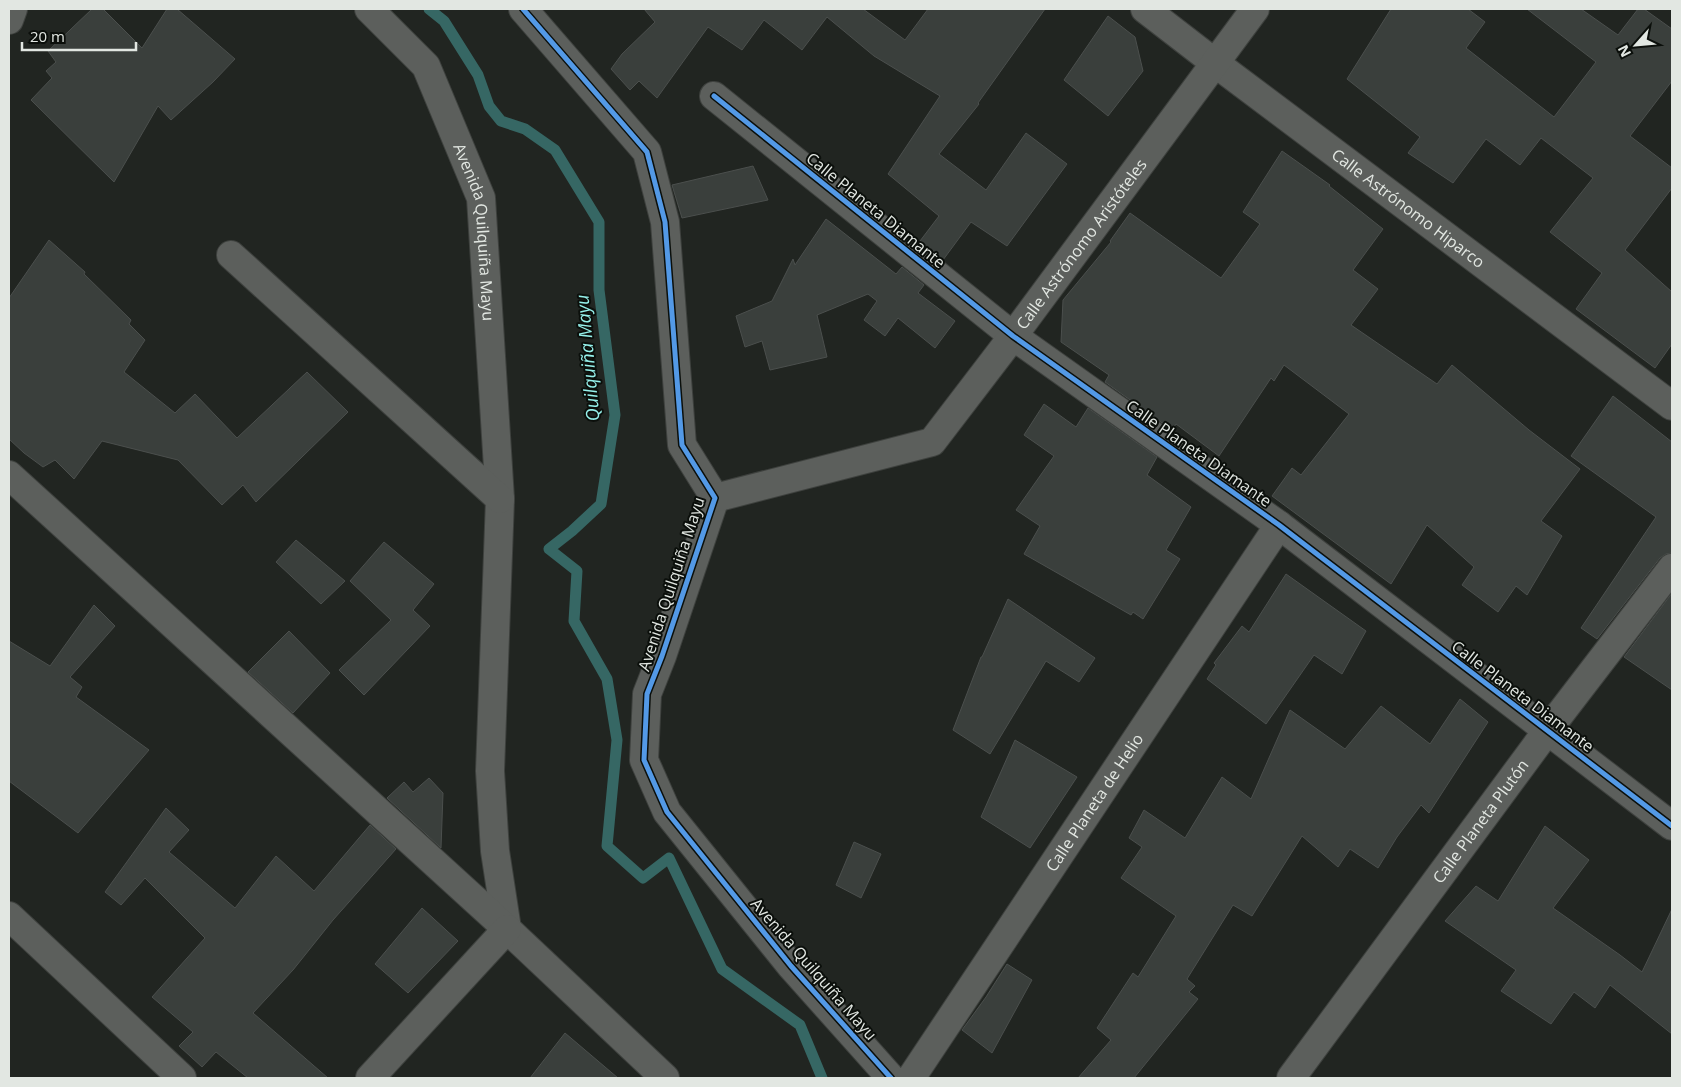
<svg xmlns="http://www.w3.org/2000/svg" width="1681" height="1087" font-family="'Open Sans',sans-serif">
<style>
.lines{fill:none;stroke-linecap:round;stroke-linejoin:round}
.stream{stroke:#366764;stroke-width:11}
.building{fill:#3a3f3c;stroke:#4b4f4d}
.minor-casing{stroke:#3e413e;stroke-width:30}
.minor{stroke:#5c5f5c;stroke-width:28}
.cycleway-casing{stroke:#0b0f0b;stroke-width:8}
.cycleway{stroke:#5399e6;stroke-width:5}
.labels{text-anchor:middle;stroke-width:4;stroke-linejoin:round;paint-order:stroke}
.street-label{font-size:16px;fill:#e2e7e2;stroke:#0b0f0b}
.water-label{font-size:18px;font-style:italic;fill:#96f1eb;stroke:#0b0f0b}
</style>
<rect width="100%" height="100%" fill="#212521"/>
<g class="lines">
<path class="stream" d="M429 9 444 21 478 75 489 106 501 121 525 129 555 150 599 222V290L615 415 601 504 572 531 549 549 577 571 574 621 607 679 617 740 607 846 643 878 669 858 722 969 800 1025 822 1078"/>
</g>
<path class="building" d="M92 9H103L142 48 167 9H177L235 59 213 82 171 120 158 106 114 182 31 100 52 78 46 71 56 62 48 51Z
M644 9H863L905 40 928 9H1045L978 103 979 104 939 154 986 190 1026 133 1067 164 1007 246 971 222 943 260 920 241 939 216 888 174 940 96 874 56 827 17 802 50 764 20 742 50 708 27 657 98 639 81 630 90 611 69 622 54 655 22Z
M1391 9H1468L1485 22 1466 48 1554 117 1596 62 1527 9H1581L1618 35 1638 9H1644L1672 29V81L1630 136 1672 168V188L1625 250 1672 292V344L1655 368 1576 309 1602 273 1550 232 1593 178 1541 138 1520 165 1486 139 1453 183 1408 153 1420 137 1347 79Z
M1108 16 1135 37 1143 71 1108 116 1064 80Z
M1282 151 1330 185 1329 186 1383 229 1353 270 1378 289 1351 325 1437 384 1452 365 1529 430 1580 469 1541 521 1562 536 1527 595 1516 586 1498 612 1462 585 1474 567 1427 525 1391 584 1272 496 1292 468 1301 475 1349 414 1284 365 1274 381 1271 378 1219 456 1176 424 1172 430 1105 382 1109 375 1061 342 1063 300 1111 242 1110 241 1130 213 1221 278 1260 224 1243 212Z
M753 166 768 200 682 218 672 185Z
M826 219 896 274 902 267 924 285 918 293 955 321 935 348 898 318 885 336 864 320 877 301 868 294 817 315 827 357 770 370 762 341 745 347 736 316 772 301 793 259 795 265Z
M49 240 85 272 84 274 131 320 129 324 145 340 124 372 175 413 195 394 237 438 307 372 348 412 256 502 243 485 222 505 178 460 102 441 74 479 55 460 43 467 24 453 9 439V298Z
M1613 396 1672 442V553L1666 554 1660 558 1597 639 1581 628 1656 517 1571 456Z
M1044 404 1076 427 1088 408 1157 457 1147 475 1191 507 1166 550 1180 559 1143 619 1133 612 1131 615 1024 554 1040 526 1016 510 1054 456 1024 435Z
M296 540 345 581 321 604 276 562Z
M384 542 434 584 413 610 430 626 364 695 339 670 391 620 350 581Z
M1286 574 1366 631 1342 674 1314 655 1266 724 1207 679 1216 665 1214 663 1242 626 1249 632Z
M1672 593V690L1624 657Z
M1008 599 1095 658 1079 682 1046 661 990 754 953 730 981 657H982Z
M94 605 115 626 70 677 82 687 76 697 149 750 78 833 9 781V641L50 666Z
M289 631 330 673 293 713 248 672Z
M1460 699 1488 722 1429 813 1421 805 1397 837 1378 868 1350 849 1338 867 1302 836 1252 916 1233 905 1187 979 1195 986 1189 992 1198 999 1134 1078H1078L1111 1040 1097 1028 1133 973 1138 977 1176 916 1121 878 1142 847 1129 838 1144 810 1185 838 1222 777 1251 799 1290 710 1345 749 1381 706 1430 744Z
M1015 740 1077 777 1030 848 981 817Z
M429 778 443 793 441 848 387 798 404 782 413 792Z
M166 808 189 830 169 852 235 908 276 856 314 891 370 825 396 849 333 920 293 970 253 1013 328 1078H248L216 1052 202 1067 179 1046 193 1032 152 997 205 938 145 878 121 905 105 892Z
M1545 826 1589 860 1553 908 1620 955 1642 972 1672 909V1034L1610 985 1595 1008 1574 992 1551 1024 1501 991 1516 970 1445 921 1476 886 1498 901Z
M854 842 881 854 861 898 836 885Z
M422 908 458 941 408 993 375 964Z
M1007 964 1032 980 992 1053 962 1030 986 997Z
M565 1033 618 1078H530Z"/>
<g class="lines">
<g class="minor-casing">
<g id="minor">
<path id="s1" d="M369 9 426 66 481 198 500 499 490 771 495 851 507 929"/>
<path d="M523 9 647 152 665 222 682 445 715 498 662 656 647 694 644 760 667 812 791 966 891 1078"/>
<path id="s2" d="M1145 9 1215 63 1672 406"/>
<path d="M9 20 13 9"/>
<path d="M714 96 1013 336 1279 525 1672 826"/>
<path d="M231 255 500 499"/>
<path d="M9 475 507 929 665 1078"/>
<path id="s3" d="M715 498 932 442 1013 336 1255 9"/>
<path d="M9 916 182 1078"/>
<path d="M370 1078 507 929"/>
<path id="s4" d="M911 1078 1279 525"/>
<path id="s5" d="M1291 1078 1547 731 1672 568"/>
</g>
</g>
<use href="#minor" class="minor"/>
<g class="cycleway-casing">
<path id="cycleway" d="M523 9 647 152 665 222 682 445 715 498 662 656 647 694 644 760 667 812 791 966 891 1078
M714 96 1013 336 1279 525 1672 826"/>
</g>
<use href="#cycleway" class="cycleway"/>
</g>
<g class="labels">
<g class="street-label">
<text dy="6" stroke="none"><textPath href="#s2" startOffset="330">Calle Astrónomo Hiparco</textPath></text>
<text transform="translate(876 210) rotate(39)" y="6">Calle Planeta Diamante</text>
<text dy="6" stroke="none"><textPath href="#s1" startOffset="256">Avenida Quilquiña Mayu</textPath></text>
<text dy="6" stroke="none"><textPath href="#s3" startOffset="472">Calle Astrónomo Aristóteles</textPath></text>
<text transform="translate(1199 453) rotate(35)" y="6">Calle Planeta Diamante</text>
<text transform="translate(671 584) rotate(-72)" y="6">Avenida Quilquiña Mayu</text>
<text transform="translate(1523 696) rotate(37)" y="6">Calle Planeta Diamante</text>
<text dy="6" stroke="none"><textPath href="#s4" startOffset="331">Calle Planeta de Helio</textPath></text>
<text dy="6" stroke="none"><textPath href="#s5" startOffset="319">Calle Planeta Plutón</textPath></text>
<text transform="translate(814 969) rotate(49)" y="6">Avenida Quilquiña Mayu</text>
</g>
<g class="water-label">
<text transform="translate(588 358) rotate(-95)" y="6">Quilquiña Mayu</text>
</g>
</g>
<rect width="1681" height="1087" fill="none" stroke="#e2e7e2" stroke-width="20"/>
<g transform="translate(1636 45) rotate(243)" stroke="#0b0f0b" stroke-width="4" paint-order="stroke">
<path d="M0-4L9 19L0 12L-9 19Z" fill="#e2e7e2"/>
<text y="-8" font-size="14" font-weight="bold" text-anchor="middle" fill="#e2e7e2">N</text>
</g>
<path d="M22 42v8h114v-8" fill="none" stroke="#e2e7e2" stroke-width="2.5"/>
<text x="30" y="42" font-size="15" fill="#e2e7e2" stroke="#0b0f0b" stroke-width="4" paint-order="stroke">20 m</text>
</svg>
